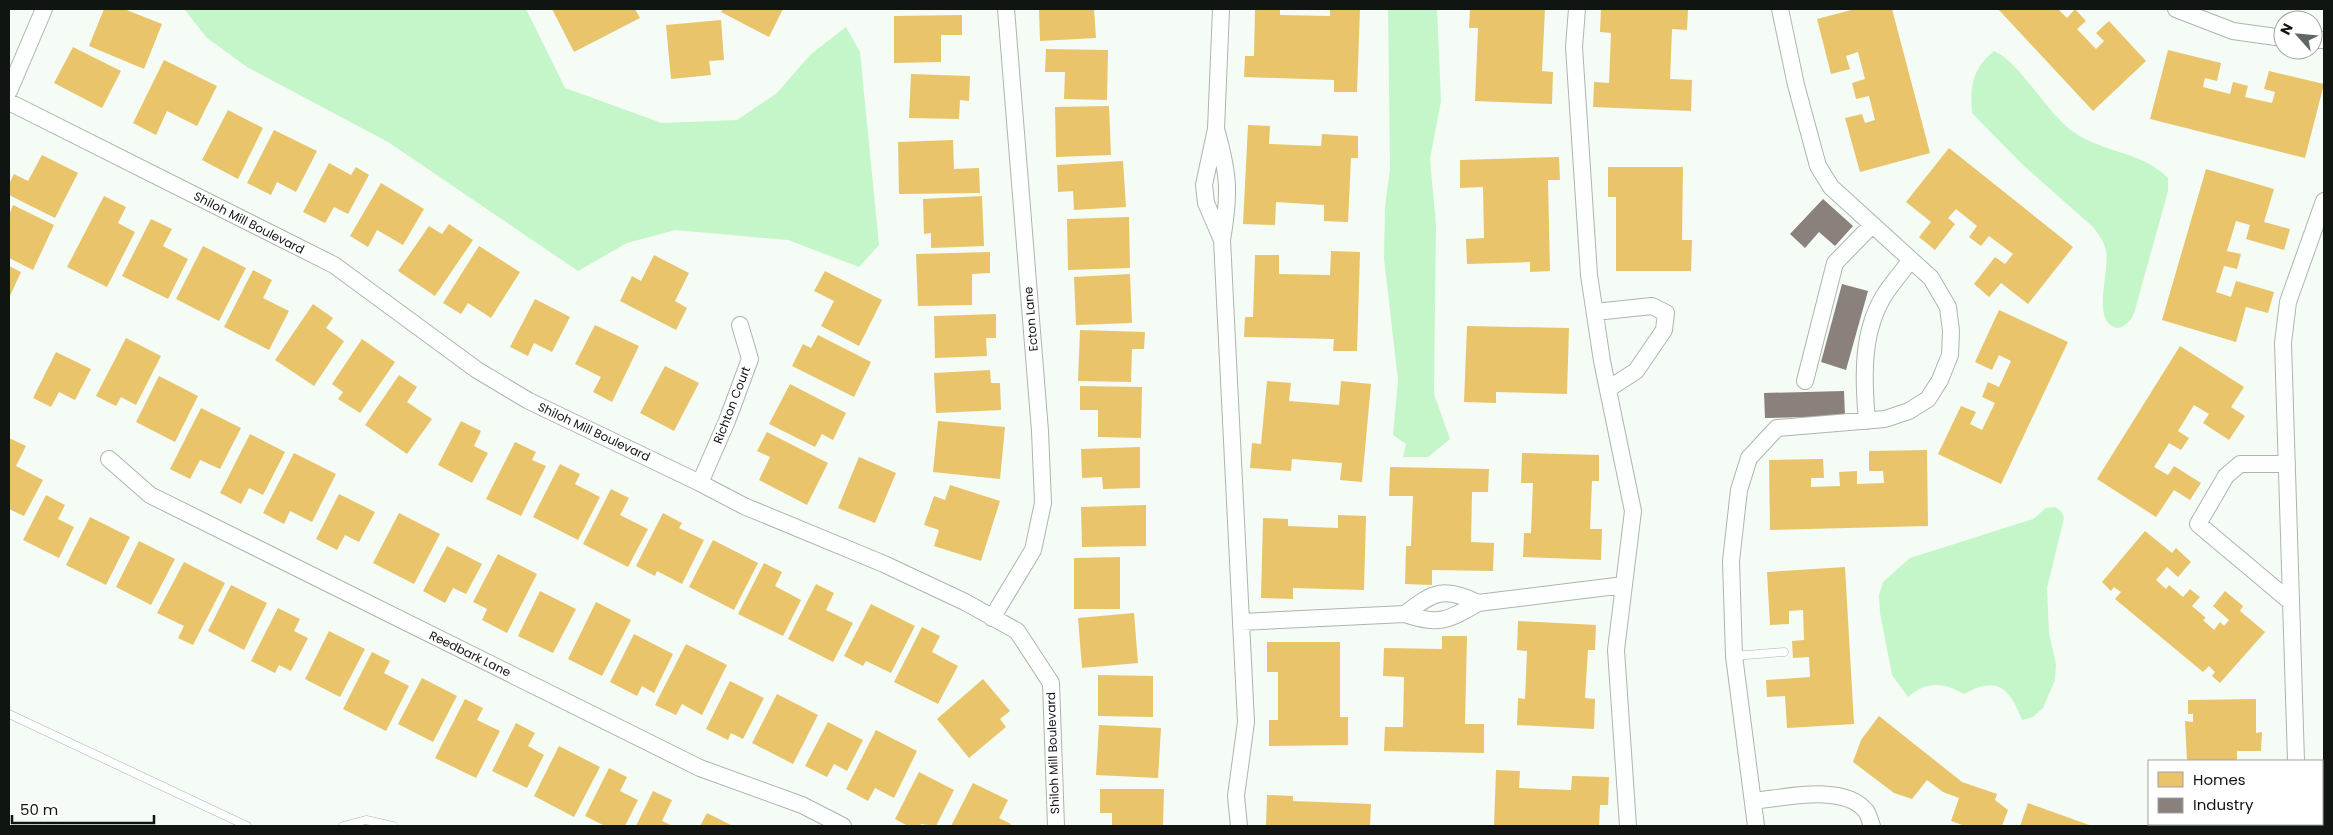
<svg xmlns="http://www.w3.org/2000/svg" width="2333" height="835" font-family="Poppins,sans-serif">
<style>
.water{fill:#c5f6ca}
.homes{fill:#e9c46a}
.industry{fill:#8a817c}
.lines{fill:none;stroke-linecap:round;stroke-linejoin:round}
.lane-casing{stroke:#aeb4af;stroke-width:9}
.street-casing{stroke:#aeb4af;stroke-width:18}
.lane{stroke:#fdfffe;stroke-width:8}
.street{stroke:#fdfffe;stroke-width:16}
.labels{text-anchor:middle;stroke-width:5;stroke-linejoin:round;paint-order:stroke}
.street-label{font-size:12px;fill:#111511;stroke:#fff}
</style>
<rect width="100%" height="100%" fill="#f4fcf5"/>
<path class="water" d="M184 9H526L565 88 662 123 737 120 777 93 811 54 846 27 860 52 879 245 859 267 788 240 675 230 627 243 578 271 388 142 247 67 207 38Z
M1388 9H1437L1441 101 1430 159 1436 225 1434 394 1450 439 1428 457H1403L1406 444 1393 435 1398 380 1384 259 1385 207 1390 169Z
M1994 51C2019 61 2046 112 2072 131 2102 153 2142 151 2168 178V191L2135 310C2133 316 2131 321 2125 325 2121 328 2119 329 2114 327 2092 319 2110 270 2106 251 2104 241 2099 235 2093 227L2023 165 1972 113C1970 86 1972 69 1994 51Z
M2055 507 2061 511 2064 518 2047 588 2049 633 2056 664 2055 680 2043 708 2033 717 2022 720C2010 688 1996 675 1964 694 1943 682 1926 681 1908 697L1892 675 1880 613 1879 595 1883 582 1910 558 2033 519 2046 508Z"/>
<path class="homes" d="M104 9H124L162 24 144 69 89 46Z
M552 9H635L640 18 574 52Z
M723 9H783L769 37 721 12Z
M1039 9H1094L1096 38 1040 41Z
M1255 9H1280V15L1330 16V9H1360L1357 92H1334V80L1244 77 1245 56H1254Z
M1470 9H1545L1542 71 1553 72 1552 104 1475 101 1478 28H1469Z
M1601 9H1688L1687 30 1672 29 1670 79 1692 80 1691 111 1593 107 1594 82 1609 83 1611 33 1600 32Z
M1855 9H1892L1930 153 1860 172 1845 118 1862 114 1865 123 1875 120 1869 96 1856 99 1852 83 1865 79 1858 52 1846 56 1850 69 1831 74 1817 19Z
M1998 9H2058L2067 18 2075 9 2086 21 2077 29 2096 49 2104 41 2096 33 2109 21 2146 61 2093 111Z
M962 15V35H941V62L894 63V16Z
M721 20 724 60 709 61 711 75 671 79 666 25Z
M73 47 121 71 102 108 54 83Z
M1046 49 1108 50 1107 100 1064 99 1065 72H1045Z
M2168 50 2221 63 2217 81 2205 78 2203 87 2230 94 2233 82 2248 86 2245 97 2272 103 2275 92 2264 89 2269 71 2324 84 2305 158 2150 119Z
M164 60 217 86 197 126 167 111 156 135 133 123Z
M911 74 970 76 969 101 960 100 959 119 909 118Z
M1109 106 1111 155 1056 157 1055 107Z
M228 110 263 128 238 179 202 160Z
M1248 125 1270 126 1269 144 1321 146 1322 134 1358 136V158H1351L1348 222 1324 221V205L1276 202 1275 225 1243 224Z
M274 130 317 151 296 192 277 182 271 195 247 183Z
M953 140 954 169 979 168 980 193 899 194 898 142Z
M1949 148 2073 247 2028 304 2001 283 1989 297 1974 284 1995 257 2005 264 2013 254 1989 236 1981 246 1969 237 1977 226 1956 209 1948 218 1955 224 1935 250 1919 237 1931 222 1906 202Z
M42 155 78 173 55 218 9 195V184L14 174 28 181Z
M1559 157 1560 180H1548L1550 271 1530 272V262L1467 264 1466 239 1484 238 1483 187 1460 188V160Z
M1123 161 1126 207 1074 210 1073 191 1058 192 1057 165Z
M329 163 351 175 356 167 369 175 348 214 334 207 325 223 303 212Z
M1608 167H1683L1682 240H1692L1691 271H1616V197H1608Z
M2206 169 2274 189 2264 222 2290 229 2284 250 2246 239 2250 225 2236 221 2227 251 2241 254 2237 269 2224 266 2216 292 2231 297 2236 281 2274 292 2268 313 2246 307 2236 342 2162 320Z
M381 183 424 209 403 245 377 230 368 247 350 236Z
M104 196 126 207 118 223 135 232 107 287 67 267Z
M982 196 984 246 931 248V233L924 234 923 199Z
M13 205 54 225 33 270 9 258V215Z
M1129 217 1130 268 1068 270 1067 219Z
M151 219 172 229 163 246 188 259 168 299 122 276Z
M449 224 473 240 435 296 398 271 429 226 442 234Z
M203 246 246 268 219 321 176 299Z
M479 246 520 272 491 318 468 303 461 314 443 303Z
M1331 251 1360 252 1357 351H1333L1334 339 1244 337 1245 317H1253L1255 255H1279V274L1330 275Z
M990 252V273L972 274V305L918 306 916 254Z
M654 255 689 273 675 301 687 308 676 330 620 301 632 276 641 281Z
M9 266 21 272 9 298Z
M253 270 272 280 263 298 289 311 269 350 224 327Z
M825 271 882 300 859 346 821 326 834 301 814 291Z
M1130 274 1132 323 1076 325 1074 277Z
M535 299 570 317 552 352 534 343 528 356 510 347Z
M313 304 333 318 326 328 344 341 314 386 275 360Z
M1999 310 2068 342 2001 484 1938 454 1961 406 1976 412 1970 424 1982 430 1995 403 1982 397 1988 382 1999 387 2011 361 1999 355 1992 370 1975 362Z
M996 314V338H986L987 356 935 358 934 316Z
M595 325 639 346 612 402 593 392 601 377 575 364Z
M1467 326 1569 328 1567 394 1496 392V403L1464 402Z
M1080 330 1145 332 1144 349H1132L1131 382 1078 381Z
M818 335 871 362 854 397 792 366 803 344 811 348Z
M126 338 161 356 136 405 121 397 116 406 96 396Z
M362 339 395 362 360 413 338 399 343 392 332 384Z
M2180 346 2244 387 2231 407 2245 416 2229 440 2203 423 2209 414 2194 405 2178 431 2189 438 2181 450 2169 443 2154 467 2168 475 2174 466 2201 483 2190 500 2174 490 2156 517 2097 479Z
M56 352 91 369 75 400 59 392 51 407 33 398Z
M665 366 699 383 674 431 640 413Z
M990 370 991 383H1000L1001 410 936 413 934 373Z
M399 375 417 387 407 402 432 419 407 454 365 425Z
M159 376 198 396 175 442 136 422Z
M1267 381 1291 383 1289 401 1339 405 1341 381 1371 384 1362 482 1340 480 1342 463 1292 459 1291 471 1250 468 1252 443 1261 444Z
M790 384 846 413 833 440 822 434 815 447 769 424Z
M1080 386 1142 387 1141 438 1098 437V410H1080Z
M201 408 241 428 220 469 200 460 190 479 170 469Z
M461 421 481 431 474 446 488 453 472 483 438 465Z
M938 421 1005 427 1000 479 933 472Z
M767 432 828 463 807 505 759 480 770 457 757 451Z
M250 434 285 452 263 495 249 488 241 504 220 493Z
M9 438 26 446 16 466 43 480 24 516 9 509Z
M515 442 536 452 532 460 546 466 521 516 486 499Z
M1140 447V488L1103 489 1102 477 1082 478 1081 449Z
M1927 450 1928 526 1770 530 1769 460 1823 459 1824 478H1811V487L1840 486 1839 472 1857 471V484L1884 483 1883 471H1869V451Z
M294 453 336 474 312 522 290 511 284 524 263 513Z
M1522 453 1599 455V481H1592L1590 529H1602L1601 560 1523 557 1524 533H1531L1533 483H1521Z
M859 457 896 473 875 523 838 508Z
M560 464 580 474 575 484 600 497 578 540 533 517Z
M1390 467 1489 469 1488 492H1472L1471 542 1494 543 1493 571 1432 570V585L1405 584 1406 546H1411L1413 496H1389Z
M950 485 1000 501 981 561 934 546 939 530 924 525 934 496 945 500Z
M611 489 629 498 620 515 648 529 628 567 583 544Z
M339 494 375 512 359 542 345 535 337 550 316 539Z
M46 495 65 505 58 519 74 527 59 558 23 540Z
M1146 505V546L1082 547 1081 507Z
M399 513 440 534 414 584 373 563Z
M663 513 682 523 679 528 704 540 682 584 657 571 655 576 636 566Z
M1338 515 1366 516 1364 590 1293 588V599L1261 598 1263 518 1288 519V526L1338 528Z
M90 517 130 537 106 585 66 565Z
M2145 531 2172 553 2176 548 2191 562 2178 577 2167 567 2156 580 2166 589 2169 585 2183 597 2190 589 2200 597 2192 606 2206 618 2203 620 2214 630 2220 622 2224 626 2229 620 2213 606 2225 591 2243 606 2240 611 2265 632 2220 683 2212 676 2215 672 2209 666 2203 672 2115 599 2121 592 2114 587 2111 591 2102 582Z
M713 540 758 563 734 610 689 587Z
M139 541 175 559 151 605 116 587Z
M447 546 482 564 466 594 453 588 445 603 423 591Z
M498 554 537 574 507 633 482 620 487 609 473 602Z
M1120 557V609H1074V558Z
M184 562 225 583 193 645 178 638 184 626 157 613Z
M764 563 782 572 775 586 801 600 783 636 738 614Z
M1845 567 1854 724 1787 728 1785 696 1767 697 1766 680 1810 677 1809 657 1793 658 1792 641 1804 640 1803 610 1789 611V624L1770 625 1767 572Z
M816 584 834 593 826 610 853 623 833 662 788 639Z
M231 585 267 603 244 650 208 631Z
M540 591 576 609 553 653 518 636Z
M596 602 631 620 602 676 568 659Z
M871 604 915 626 891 673 866 661 863 666 844 656Z
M278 608 300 619 294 631 308 638 291 671 279 665 275 673 251 661Z
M1134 613 1138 663 1082 668 1078 618Z
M1518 621 1596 625 1595 650H1588L1585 698 1595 699 1594 729 1517 725 1518 698 1525 699 1527 651 1517 650Z
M922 627 940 636 932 652 958 666 938 704 894 682Z
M329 631 365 649 340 697 305 679Z
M634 634 673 654 654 693 642 686 637 696 610 682Z
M1442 636H1467L1465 724H1484V753L1384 751 1385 727H1403L1404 677 1383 676 1384 648 1442 649Z
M1267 642H1340V717H1348V745L1269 746V720H1278V672H1267Z
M686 644 727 665 702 715 682 704 676 715 655 705Z
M372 652 390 661 384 673 409 686 386 731 343 709Z
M1098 675 1153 676V717L1098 716Z
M422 678 457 696 433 742 398 724Z
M983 679 1010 711 1000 719 1006 727 969 758 937 719Z
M730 681 764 698 743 739 731 733 728 740 706 729Z
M777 694 818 715 793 764 752 743Z
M465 699 483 708 477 720 500 731 476 778 435 758Z
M2256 699V733L2262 732 2261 751H2237V761H2187L2185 721 2193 722V714H2188V700Z
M1879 716 1962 782 1997 794 1995 800 2008 810 2002 826H1965L1951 821 1959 798 1943 792 1927 780 1912 799 1894 793 1853 762 1861 740Z
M828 722 863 740 847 771 834 764 827 777 805 766Z
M516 723 535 733 528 746 544 755 527 788 492 771Z
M1099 725 1161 728 1158 778 1096 775Z
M876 730 917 751 894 798 875 788 868 801 846 789Z
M559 746 600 767 574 817 534 796Z
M609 768 627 777 620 791 638 800 625 826H605L585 816Z
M1496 770 1520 771 1519 788 1571 790 1572 776 1609 777 1608 805H1600L1599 826H1494Z
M919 772 954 790 936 826 921 824 920 826H908L895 819Z
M973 783 1008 800 999 818 1011 824 1010 826H951Z
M1100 789H1164L1163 826H1112V813H1100Z
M653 791 672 800 662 821 673 826H636Z
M1267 795 1293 796V801L1371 804 1370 826H1266Z
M2028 803 2092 826H2020Z
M707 813 733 826H700Z
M2189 824H2258V826H2189Z"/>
<path class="industry" d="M1823 199 1853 226 1835 246 1819 232 1805 248 1790 234Z
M1842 284 1868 291 1846 370 1821 362Z
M1844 391 1845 416 1765 418 1764 393Z"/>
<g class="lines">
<g class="lane-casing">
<path id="lane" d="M1734 656 1784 652
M9 714 247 826
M343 826 366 820 393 826"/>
</g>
<g class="street-casing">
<path id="street" d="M1221 9 1216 129 1204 185 1206 203 1222 240
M1577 9 1574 47 1589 275 1602 361 1633 511 1616 650 1628 826
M2176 9 2233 31 2283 38
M2313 40H2324
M9 91 44 9
M9 102 334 265 477 370 529 401 700 483 744 506 884 564 965 602 1017 631 1051 683 1056 826
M1216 129C1229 175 1230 193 1222 240L1246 722 1236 796 1239 826
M1595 312 1652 306 1666 313 1664 330 1636 371 1608 389
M1805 381 1835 263 1872 225
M1867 421C1863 377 1861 329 1887 291 1895 280 1903 270 1911 260
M109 459 150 495 700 768 802 805 843 826
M2287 464H2240L2226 476 2198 524 2291 602
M700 483 727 421 750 359 740 325
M1405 614C1433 592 1444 586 1478 603
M992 618 1033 550 1043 503 1040 431 1006 9
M1241 622 1405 614C1438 626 1449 620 1478 603L1624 585
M2296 761 2283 343 2288 302 2324 201
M1753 801C1784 798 1844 783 1866 811 1869 815 1870 822 1872 826
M1756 826 1734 656 1731 561 1739 490 1749 458 1777 428 1885 419 1909 411 1928 399 1940 380 1950 355 1951 331 1948 307 1931 278 1831 187 1818 166 1796 85 1780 9
M2299 826V824"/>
</g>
<use href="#lane" class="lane"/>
<use href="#street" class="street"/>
</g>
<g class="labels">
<g class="street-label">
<text transform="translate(249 223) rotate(27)" y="4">Shiloh Mill Boulevard</text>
<text transform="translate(1031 319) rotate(-95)" y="4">Ecton Lane</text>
<text transform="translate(732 405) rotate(-69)" y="4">Richton Court</text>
<text transform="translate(594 432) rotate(25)" y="4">Shiloh Mill Boulevard</text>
<text transform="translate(470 654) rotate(26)" y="4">Reedbark Lane</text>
<text transform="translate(1053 753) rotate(-92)" y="4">Shiloh Mill Boulevard</text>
</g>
</g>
<rect width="2333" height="835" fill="none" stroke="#111511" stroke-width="20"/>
<rect x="2148" y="760" width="175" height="65" fill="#ffffff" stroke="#a0a1a0"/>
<rect x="2158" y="772" width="25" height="15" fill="#e9c46a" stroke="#a0a1a0"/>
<text x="2193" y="785" font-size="15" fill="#111511">Homes</text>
<rect x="2158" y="798" width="25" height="15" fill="#8a817c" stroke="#a0a1a0"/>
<text x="2193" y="810" font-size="15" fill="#111511">Industry</text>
<g transform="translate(2298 35) rotate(297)"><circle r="24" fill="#ffffff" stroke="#a0a1a0"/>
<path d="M0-4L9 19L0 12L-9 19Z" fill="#606661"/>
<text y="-8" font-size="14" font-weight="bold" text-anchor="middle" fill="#111511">N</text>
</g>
<path d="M12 815v8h142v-8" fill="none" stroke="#111511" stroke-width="2.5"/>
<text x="20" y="815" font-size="15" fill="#111511" stroke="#ffffff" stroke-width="4" paint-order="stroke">50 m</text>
</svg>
